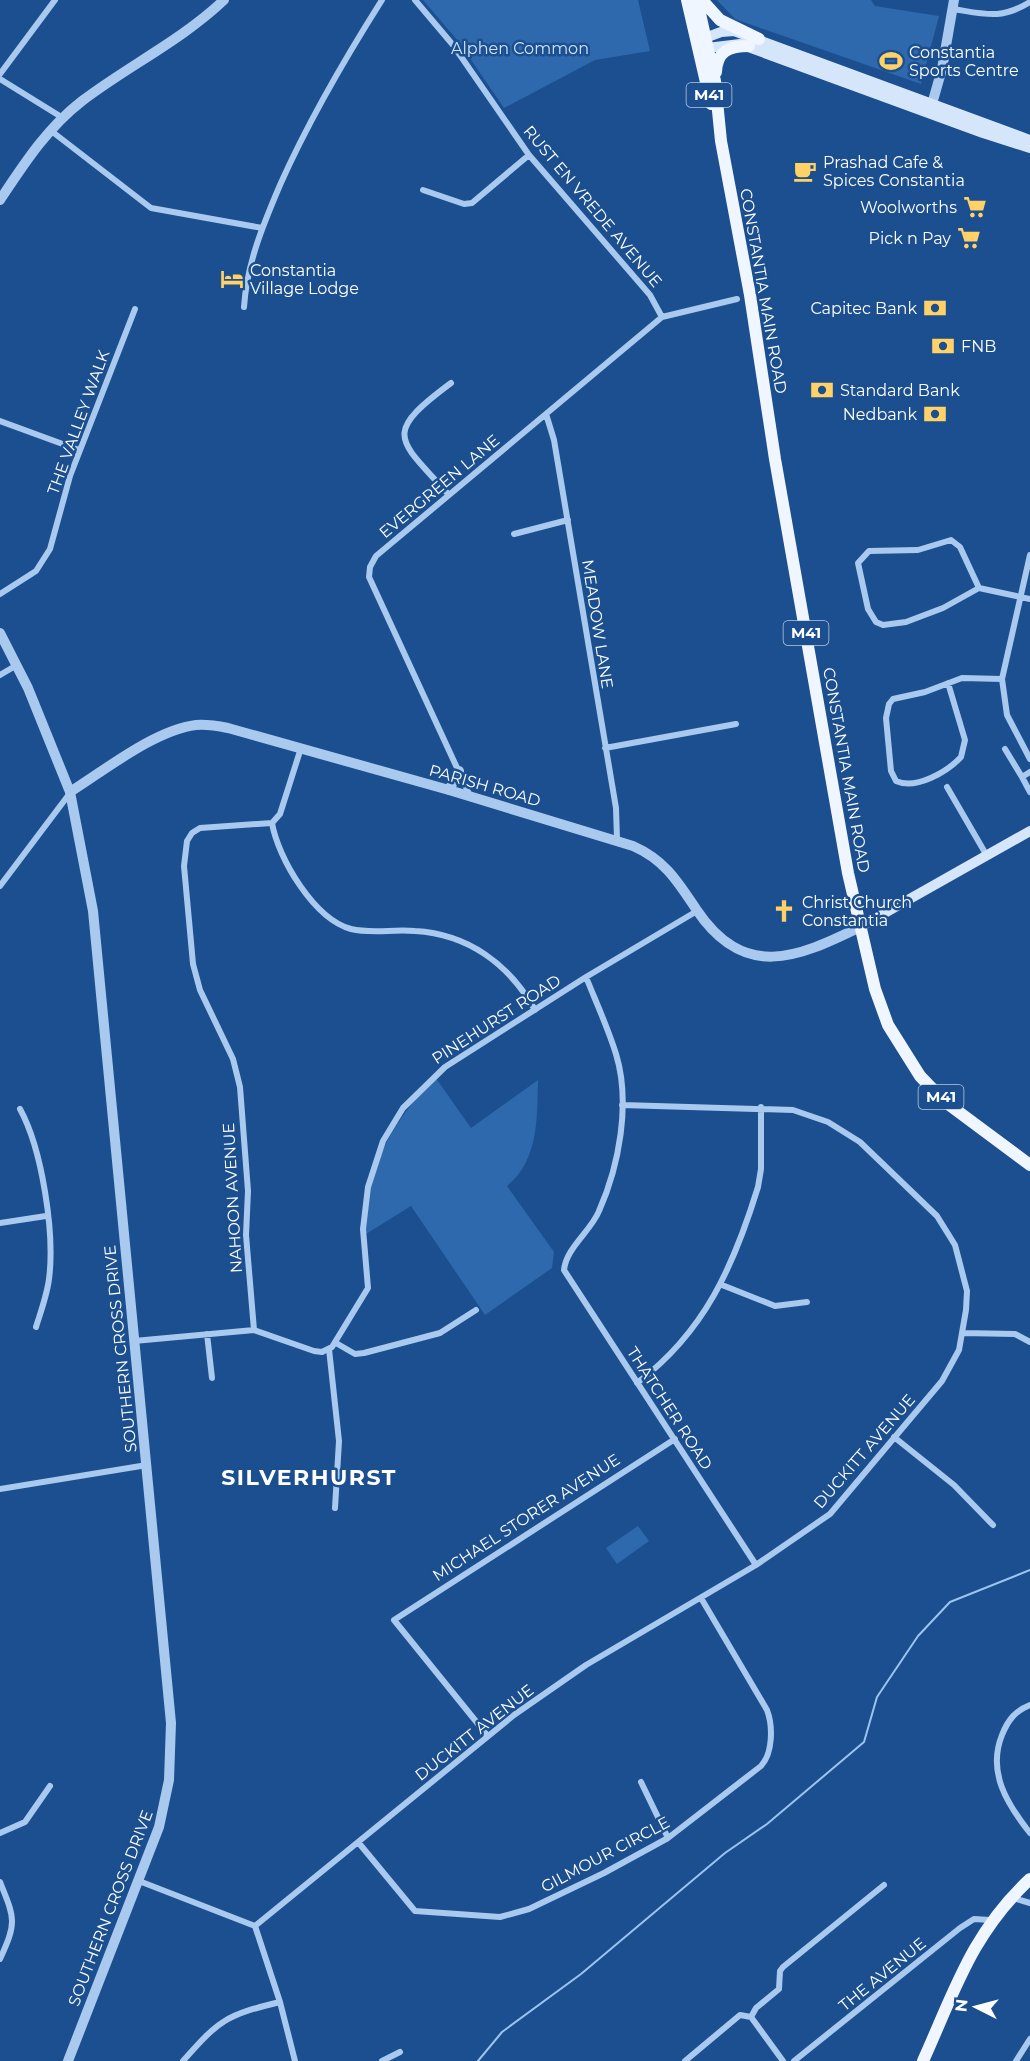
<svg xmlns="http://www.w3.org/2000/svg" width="1030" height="2061" font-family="Montserrat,sans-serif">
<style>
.green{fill:#2e69ad}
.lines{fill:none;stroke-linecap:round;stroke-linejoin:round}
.stream{stroke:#9cc4f0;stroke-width:2}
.minor{stroke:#a9c9ee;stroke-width:6}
.tertiary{stroke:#a9c9ee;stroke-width:10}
.secondary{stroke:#d6e6fa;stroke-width:10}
.primary{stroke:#f0f6ff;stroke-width:12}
.labels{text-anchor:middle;stroke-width:5;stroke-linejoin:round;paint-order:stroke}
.shield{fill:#1b4f8f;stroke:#bbcadd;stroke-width:1.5}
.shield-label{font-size:15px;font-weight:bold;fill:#fff}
.park-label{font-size:16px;fill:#cfe3fa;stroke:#1b4f8f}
.poi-label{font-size:16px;fill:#fff;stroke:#1b4f8f;text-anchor:start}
.street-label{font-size:16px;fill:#fff;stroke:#1b4f8f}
.district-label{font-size:22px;font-weight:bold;letter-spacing:1.5px;fill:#fff;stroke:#1b4f8f}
</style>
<rect width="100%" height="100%" fill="#1b4f8f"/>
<path class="green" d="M423 0H638L650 51 595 60 504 108 458 41Z
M717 0H871L875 6 939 16 921 84 735 19Z
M435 1077 471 1128 538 1080C537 1118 539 1160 507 1186L554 1252 552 1268 485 1315 411 1206 366 1234C362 1170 394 1121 435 1077Z
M638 1526 649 1541 617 1564 606 1548Z"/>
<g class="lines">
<path class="stream" d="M478 2061 502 2032 581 1974 725 1853 767 1824 864 1742 877 1697 918 1636 950 1602 1030 1570"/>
<path class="minor" d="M415 0 453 45 529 155 650 295 662 317
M953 9C985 14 1001 20 1030 2
M0 74 55 0
M0 79 63 118
M50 130 151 208 262 228
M423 190 464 204 472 203 529 155
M244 307C247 263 263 225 280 185 309 120 344 60 382 0
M546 414 554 440 616 808 617 839
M0 421 79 450
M449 495C398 438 381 435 451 383
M514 534 568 520
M1030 555 1002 679 1007 715 1030 759
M979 588 960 547 951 540 918 550 869 551 858 563 868 609 876 622 883 625 906 622 943 608 979 588 1030 599
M0 594 36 571 50 549 70 476 135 309
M0 675 17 665
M948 683 965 740 961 757C947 772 916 790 896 781L891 771 886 718 889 704 893 699 925 692 962 678 1002 679
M605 748 736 724
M1005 749 1022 777 1030 772
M1022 777 1030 792
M947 787 987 856
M470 796 369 577 370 567 376 556 662 317 737 299
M272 823C278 858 314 919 351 929 372 934 393 929 415 931 468 934 509 964 535 1010
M272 823 280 814 301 748
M0 886 70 793
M586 977C596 1002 608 1028 616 1054 631 1103 619 1166 599 1211 591 1231 566 1248 564 1270L756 1565
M20 1109C42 1149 55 1233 49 1279 47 1295 41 1311 36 1327
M0 1223 46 1216
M722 1285 775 1306 807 1302
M254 1330 246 1235 248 1191 240 1087 233 1059 200 990 193 964 184 866 187 841 192 833 200 828 272 823
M963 1333 1015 1334 1030 1342
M207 1334 212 1378
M134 1341 254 1330 314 1351 322 1352 332 1347 368 1288 363 1229 368 1187 383 1141 403 1108 445 1067 586 977 697 911
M336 1343 355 1354 364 1353 440 1333 476 1310
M329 1349 339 1441 335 1508
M637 1383C705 1332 734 1265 758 1187L761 1169V1107
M894 1437 954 1485 993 1525
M0 1489 147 1465
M1030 1705C1015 1711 1008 1720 1002 1735 987 1772 1007 1804 1030 1833
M487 1735 394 1620 675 1439
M641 1782 668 1838
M0 1833 25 1822 50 1786
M358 1842 415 1911 500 1917 529 1909 604 1873 668 1838 761 1766C773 1753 773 1726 767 1710L701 1598
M139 1881 255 1926 280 2002 295 2061
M0 1882C15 1919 17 1922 0 1959
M1013 1898 1030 1903
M255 1926 514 1715 586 1665 756 1565 830 1514 942 1381 959 1350 966 1310 967 1291 955 1245 937 1216 860 1142 828 1122 793 1110 622 1105
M751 2017 756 2008 779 1989 780 1971 783 1967 884 1885
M751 2017 783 2061
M183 2061C219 2020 226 2015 280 2002
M382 2061 400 2052
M685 2061 740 2015 751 2017
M794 2061 960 1928 974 1919 990 1920
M1016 2061 1030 2039"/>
<path class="tertiary" d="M930 111 942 69 954 0
M0 200C24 164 47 128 82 101 128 66 182 40 224 0
M0 633 28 688 70 792 93 911 171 1723 169 1780 159 1827 68 2061
M449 790 459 771
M70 792C105 770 155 730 196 725 206 724 218 726 228 728L449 790 633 846C665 860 678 882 696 909 744 981 797 958 860 927"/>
<path class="secondary" d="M697 41 721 32 734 31 1030 140
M699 49 740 44 983 133 1030 148
M860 927 1030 831"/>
<path class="primary" d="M687 0 711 104
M697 0 715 81 721 141 750 295 775 459 848 873 875 989 888 1025 920 1076 944 1101 1030 1165
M702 0 720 20 759 39
M716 72C717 51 729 46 749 46
M923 2061C955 1990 972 1933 1030 1879"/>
</g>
<defs>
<g id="stadium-bare" transform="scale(1.8)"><path d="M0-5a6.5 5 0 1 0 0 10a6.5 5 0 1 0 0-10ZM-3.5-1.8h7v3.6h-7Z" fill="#ffd166" stroke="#1b4f8f" stroke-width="2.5" paint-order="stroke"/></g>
<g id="cafe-bare" transform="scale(1.8)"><path d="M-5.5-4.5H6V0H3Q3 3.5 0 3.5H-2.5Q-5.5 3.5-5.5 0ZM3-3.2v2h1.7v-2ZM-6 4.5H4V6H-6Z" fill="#ffd166" stroke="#1b4f8f" stroke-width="2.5" paint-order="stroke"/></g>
<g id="supermarket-bare" transform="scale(1.8)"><path d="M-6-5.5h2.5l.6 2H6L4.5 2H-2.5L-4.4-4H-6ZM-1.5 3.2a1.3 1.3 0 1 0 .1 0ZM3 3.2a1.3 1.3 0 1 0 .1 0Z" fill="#ffd166" stroke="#1b4f8f" stroke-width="2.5" paint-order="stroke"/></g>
<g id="hotel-bare" transform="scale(1.8)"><path d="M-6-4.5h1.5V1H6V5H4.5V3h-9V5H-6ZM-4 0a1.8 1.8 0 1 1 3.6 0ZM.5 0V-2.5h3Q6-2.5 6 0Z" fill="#ffd166" stroke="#1b4f8f" stroke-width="2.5" paint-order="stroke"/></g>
<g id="bank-bare" transform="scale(1.8)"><path d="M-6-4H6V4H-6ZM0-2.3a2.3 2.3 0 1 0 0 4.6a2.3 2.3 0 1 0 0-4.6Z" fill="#ffd166" stroke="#1b4f8f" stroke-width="2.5" paint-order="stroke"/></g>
<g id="church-bare" transform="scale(1.8)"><path d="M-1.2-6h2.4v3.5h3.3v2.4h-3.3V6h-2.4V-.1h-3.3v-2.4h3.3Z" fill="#ffd166" stroke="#1b4f8f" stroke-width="2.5" paint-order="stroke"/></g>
</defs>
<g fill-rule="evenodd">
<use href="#stadium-bare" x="891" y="61"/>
<use href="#cafe-bare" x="805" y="171"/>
<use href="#supermarket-bare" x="975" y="207"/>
<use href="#supermarket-bare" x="969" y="238"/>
<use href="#hotel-bare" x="232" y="279"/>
<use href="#bank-bare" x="935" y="308"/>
<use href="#bank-bare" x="943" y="346"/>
<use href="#bank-bare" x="822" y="390"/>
<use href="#bank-bare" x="935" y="414"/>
<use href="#church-bare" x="784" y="911"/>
</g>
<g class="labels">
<g class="shield">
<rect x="686.5" y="83" width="45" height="24" rx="4.5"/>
<rect x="783.5" y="621" width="45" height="24" rx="4.5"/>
<rect x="918.5" y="1085" width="45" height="24" rx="4.5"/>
</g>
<g class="shield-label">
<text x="709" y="100">M41</text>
<text x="806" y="638">M41</text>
<text x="941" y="1102">M41</text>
</g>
<g class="park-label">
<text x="520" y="54">Alphen Common</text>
</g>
<g class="poi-label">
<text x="909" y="58">Constantia<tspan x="909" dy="18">Sports Centre</tspan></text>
<text x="823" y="168">Prashad Cafe &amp;<tspan x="823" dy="18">Spices Constantia</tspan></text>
<text x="957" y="213" text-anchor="end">Woolworths</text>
<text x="951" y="244" text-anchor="end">Pick n Pay</text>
<text x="250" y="276">Constantia<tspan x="250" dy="18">Village Lodge</tspan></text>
<text x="917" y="314" text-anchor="end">Capitec Bank</text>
<text x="961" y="352">FNB</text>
<text x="840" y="396">Standard Bank</text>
<text x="917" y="420" text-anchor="end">Nedbank</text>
<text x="802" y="908">Christ Church<tspan x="802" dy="18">Constantia</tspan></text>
</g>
<g class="street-label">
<text transform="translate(593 206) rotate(50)" y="6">RUST EN VREDE AVENUE</text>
<text transform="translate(764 291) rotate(80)" y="6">CONSTANTIA MAIN ROAD</text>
<text transform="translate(78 422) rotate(-70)" y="6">THE VALLEY WALK</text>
<text transform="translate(439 486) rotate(-40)" y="6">EVERGREEN LANE</text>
<text transform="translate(598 624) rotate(81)" y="6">MEADOW LANE</text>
<text transform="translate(847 770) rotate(80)" y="6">CONSTANTIA MAIN ROAD</text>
<text transform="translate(485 785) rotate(16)" y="6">PARISH ROAD</text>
<text transform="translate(496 1019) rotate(-33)" y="6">PINEHURST ROAD</text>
<text transform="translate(232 1198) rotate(-93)" y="6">NAHOON AVENUE</text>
<text transform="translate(120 1349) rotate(-96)" y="6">SOUTHERN CROSS DRIVE</text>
<text transform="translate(670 1408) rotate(57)" y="6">THATCHER ROAD</text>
<text transform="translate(864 1451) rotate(-49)" y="6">DUCKITT AVENUE</text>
<text transform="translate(526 1517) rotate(-33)" y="6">MICHAEL STORER AVENUE</text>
<text transform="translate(474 1732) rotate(-38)" y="6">DUCKITT AVENUE</text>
<text transform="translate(605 1854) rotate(-28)" y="6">GILMOUR CIRCLE</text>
<text transform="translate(110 1908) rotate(-69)" y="6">SOUTHERN CROSS DRIVE</text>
<text transform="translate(882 1974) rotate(-39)" y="6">THE AVENUE</text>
</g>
<g class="district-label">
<text x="309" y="1485">SILVERHURST</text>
</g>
</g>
<g transform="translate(976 2007) rotate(276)" stroke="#1b4f8f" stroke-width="4.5" paint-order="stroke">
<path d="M0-4.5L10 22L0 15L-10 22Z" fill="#ffffff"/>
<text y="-9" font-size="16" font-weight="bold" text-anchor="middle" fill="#ffffff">N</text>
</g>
</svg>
